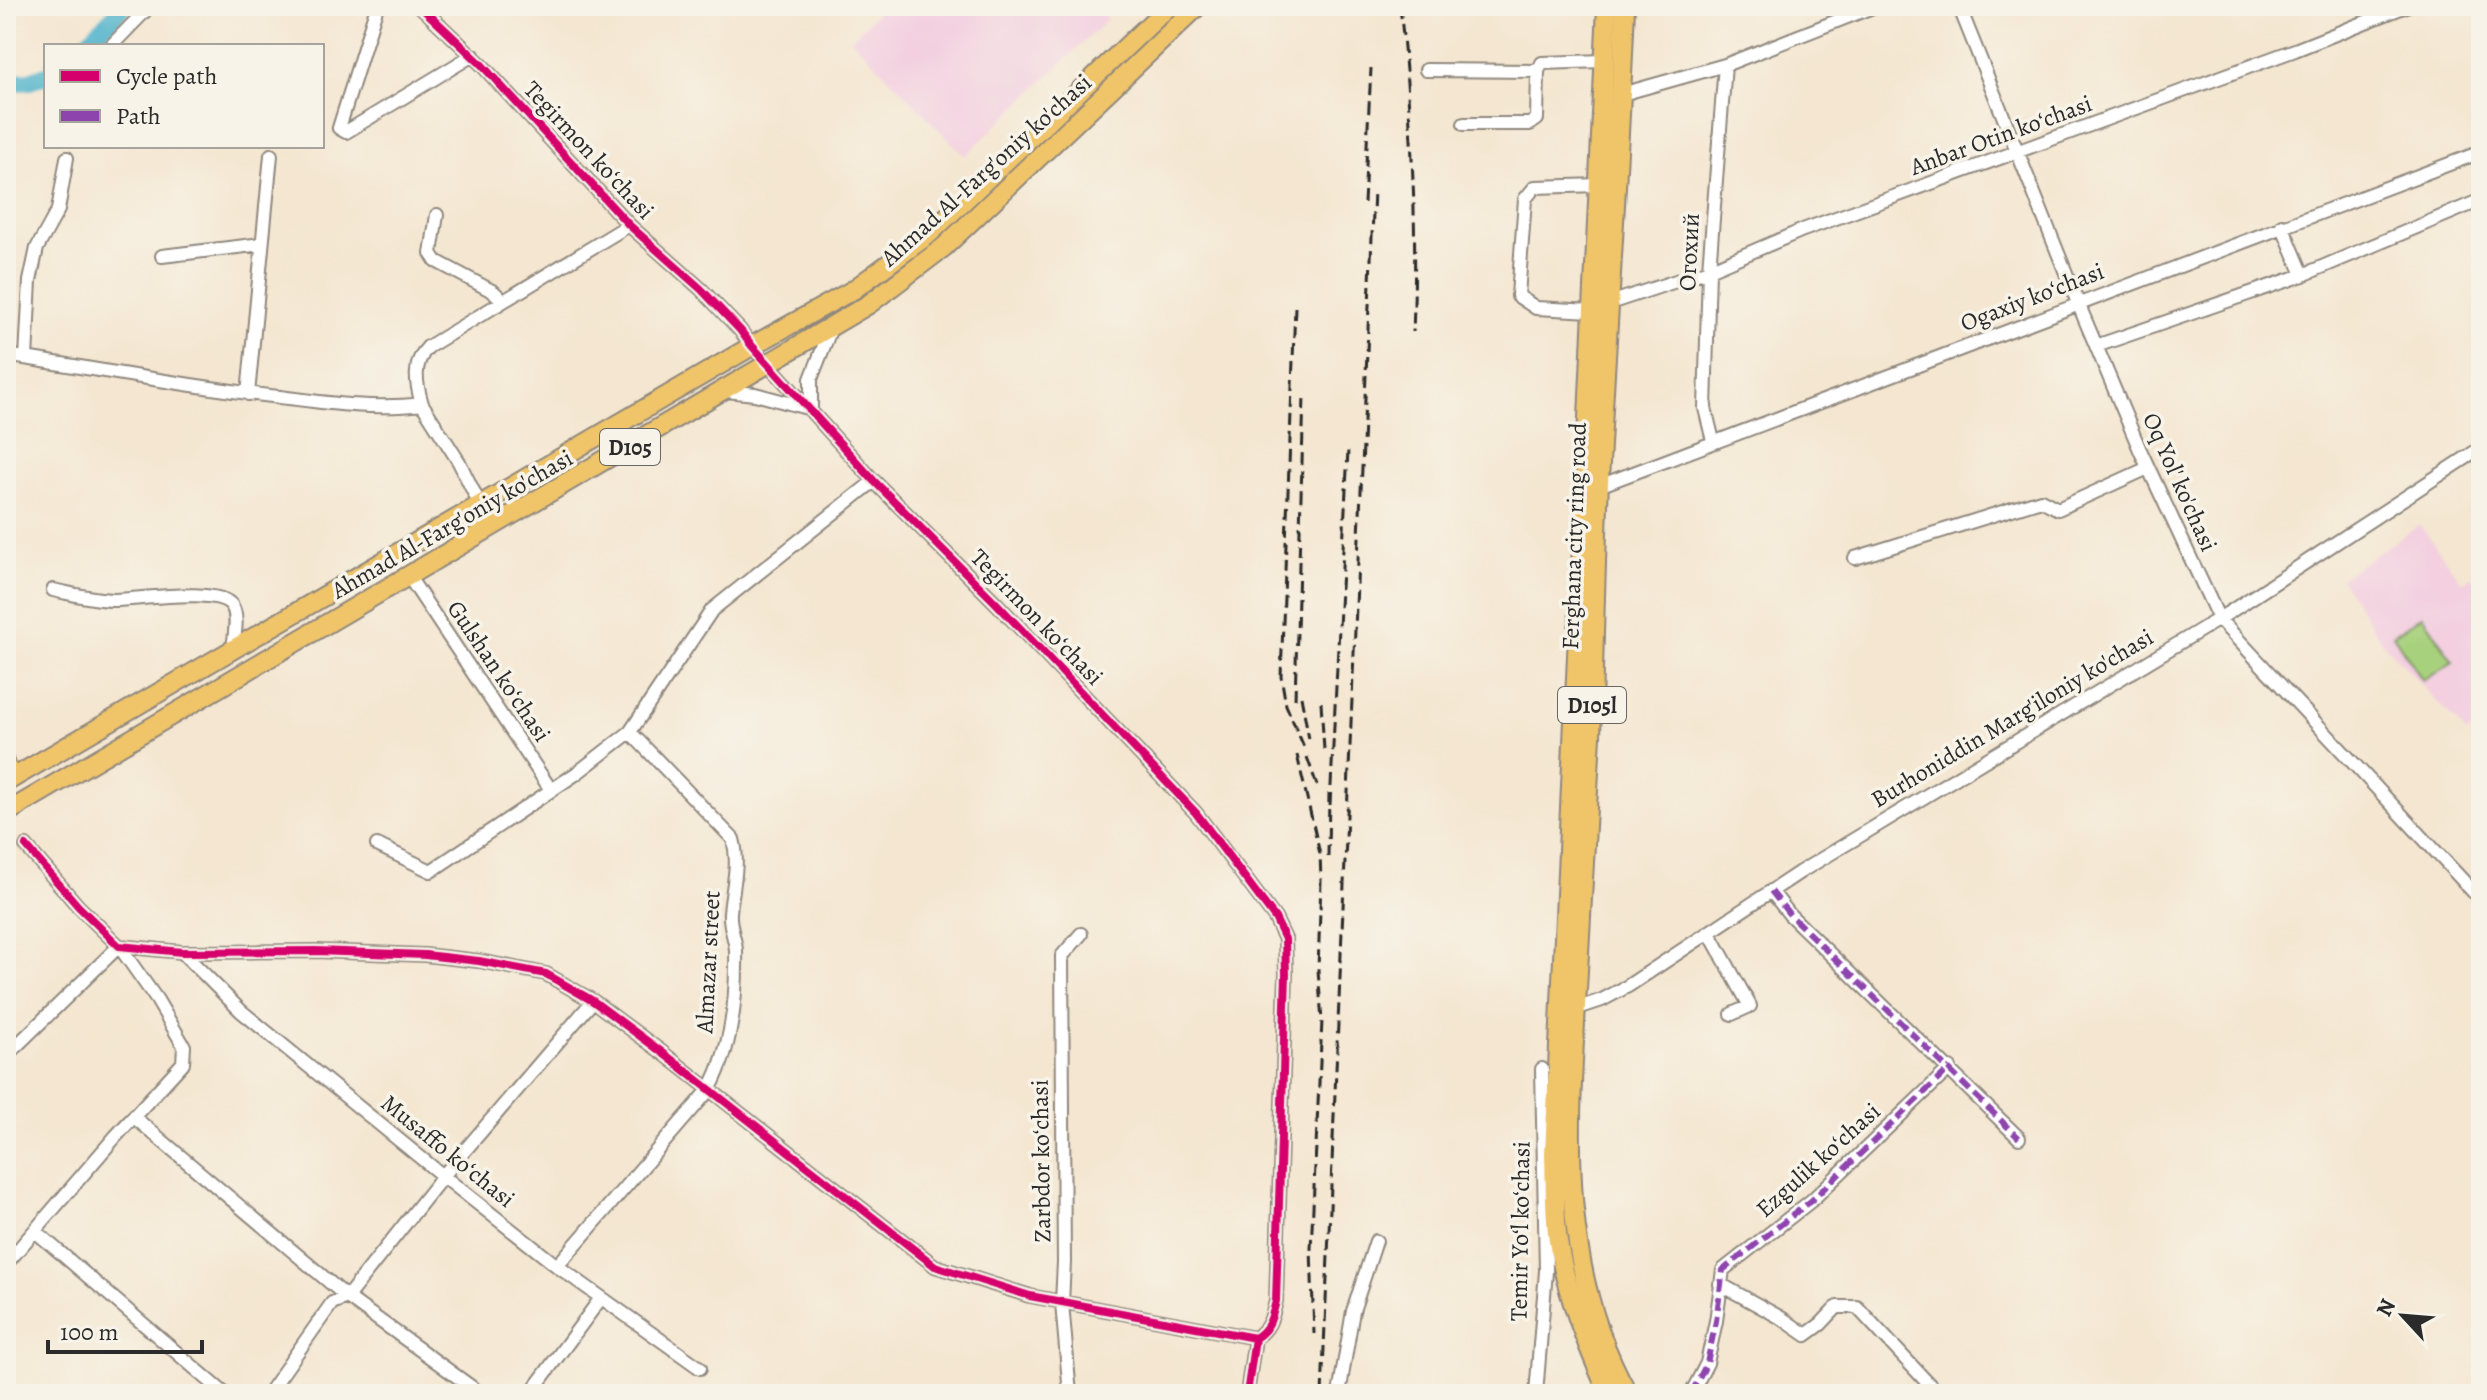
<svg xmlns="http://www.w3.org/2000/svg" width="2487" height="1400" font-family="Alegreya,serif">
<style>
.built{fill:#f3cfe0}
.green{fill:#a8d17d;stroke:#6a7e54;stroke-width:2}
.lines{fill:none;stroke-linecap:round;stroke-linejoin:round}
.river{stroke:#4bb1ca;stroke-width:18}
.minor-casing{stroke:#90887e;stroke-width:16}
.major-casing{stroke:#90887e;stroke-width:20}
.highway-casing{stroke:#90887e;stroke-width:22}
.minor{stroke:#fff;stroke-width:12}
.major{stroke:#f0c469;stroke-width:16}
.highway{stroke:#f0c469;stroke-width:18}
.rail{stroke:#2b2b2b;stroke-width:3;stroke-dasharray:12 6;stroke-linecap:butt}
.quiet{stroke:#8e44ad;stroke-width:6;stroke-dasharray:12 6;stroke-linecap:butt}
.cycleway-casing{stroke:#f7f3e8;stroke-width:13}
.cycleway{stroke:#d6006c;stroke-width:8}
.labels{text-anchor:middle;stroke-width:7;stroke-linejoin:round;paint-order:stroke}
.shield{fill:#f7f3e8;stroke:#686764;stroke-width:2}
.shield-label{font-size:22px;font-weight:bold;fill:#2b2b2b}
.street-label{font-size:24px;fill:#2b2b2b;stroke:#f7f3e8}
</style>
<rect width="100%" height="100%" fill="#f7f3e8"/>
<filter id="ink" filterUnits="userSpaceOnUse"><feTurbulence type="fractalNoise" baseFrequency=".0125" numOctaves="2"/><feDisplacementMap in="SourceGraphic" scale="16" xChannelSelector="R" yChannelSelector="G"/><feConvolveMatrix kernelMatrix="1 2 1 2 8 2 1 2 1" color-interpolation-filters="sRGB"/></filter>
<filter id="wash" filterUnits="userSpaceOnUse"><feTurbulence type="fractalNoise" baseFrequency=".006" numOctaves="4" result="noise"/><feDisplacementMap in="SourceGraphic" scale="32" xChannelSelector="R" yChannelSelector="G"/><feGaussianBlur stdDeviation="1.8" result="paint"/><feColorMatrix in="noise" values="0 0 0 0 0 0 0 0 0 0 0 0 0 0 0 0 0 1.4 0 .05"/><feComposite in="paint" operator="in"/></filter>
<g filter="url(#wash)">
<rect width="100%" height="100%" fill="#f4e6d0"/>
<path class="built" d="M884 6H1095L1108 19 965 156 851 39Z
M2420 525 2462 582 2471 577 2481 588V722L2467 734 2382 642 2340 578Z"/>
<path class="green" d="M2423 615 2453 662 2423 681 2393 635Z"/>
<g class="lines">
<path class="river" d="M84 46 124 6
M6 83 30 81 46 75"/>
</g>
</g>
<g filter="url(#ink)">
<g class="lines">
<g class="minor-casing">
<path id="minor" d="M377 6 339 128 346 132 473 55
M420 6 481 64 629 225 701 289 740 330 752 346 874 481 997 604 1196 813 1275 918 1285 939 1286 974 1276 1301C1272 1317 1270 1329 1255 1338L1247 1394
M1959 6 2078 303 2140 450 2219 619 2481 900
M111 46 150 6
M1426 70 1538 71 1542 63 1604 61
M1622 94 1725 65 1875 6
M1464 124H1530L1537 119 1538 71
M437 215 431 253 436 261 494 292 503 301
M2282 225 2303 275
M162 256 262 244
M1610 303 1709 270 1803 230 2295 50 2406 6
M1592 311 1536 308 1518 296 1525 199 1535 187 1599 185
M2096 346 2303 275 2481 200
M6 355C97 369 188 387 280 397 327 403 375 410 422 404L459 462 480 505
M26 358 30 281 37 248 58 210 67 158
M726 391 755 394 811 409V379L831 328
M248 394 271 155
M422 404C416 384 412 363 428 347L629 225
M1713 441 1705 408 1709 270 1725 65
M1599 486 2481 152
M1855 558 2041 500 2058 509 2148 468
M409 577 551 790
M53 590C73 594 95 600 115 600 138 600 219 586 232 606 239 617 234 637 233 649
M377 845 431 871 577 773 630 732 712 610 874 481
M26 846 78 906 119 946 182 952 316 951 425 955 479 961 546 974 593 1001 663 1053 935 1266 1030 1296 1255 1338
M1771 891 1790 915 2019 1138
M1709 932 1750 1006 1732 1014
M182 952 241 1011 443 1176 557 1266 700 1368
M1569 1011 1602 1000 1628 986 1800 872 2219 619 2481 448
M6 1056 119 946 157 1000 184 1046 183 1063 116 1136 6 1264
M134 1117 347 1297 481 1394
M35 1231 225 1394
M557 1266 709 1090C732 1049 737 997 736 950 735 938 729 926 730 913 732 888 740 864 733 839L630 732
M1720 1284 1783 1319 1806 1335 1821 1324 1837 1307H1857L1938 1394
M268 1394 332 1303 347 1297 443 1176 593 1001
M530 1394 601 1298
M1070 1394 1062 1303 1064 1262 1062 956 1081 934
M1339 1394 1353 1311 1376 1241
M1536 1394 1546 1271 1542 1069
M1691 1394 1707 1363 1716 1321 1723 1270 1812 1200 1950 1068"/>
</g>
<g class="major-casing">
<path id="major" d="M6 763 13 778"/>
</g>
<g class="highway-casing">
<path id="highway" d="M1607 6 1554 1154C1555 1183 1554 1213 1558 1241 1566 1294 1587 1345 1609 1394
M1625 6C1619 165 1607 324 1599 483 1595 568 1594 652 1591 736 1587 820 1581 905 1577 989 1569 1128 1557 1268 1628 1394
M6 782 752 346 853 290 929 234 1169 6
M6 813 869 304 944 247 1198 6"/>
</g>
<use href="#minor" class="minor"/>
<use href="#major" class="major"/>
<use href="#highway" class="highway"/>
<path class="rail" d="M1400 6C1411 115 1418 222 1413 332
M1364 203 1371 68
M1295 307 1281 676 1286 705 1304 747
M1301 696 1309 739
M1295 699 1304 395
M1321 702 1324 750
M1297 755 1320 854 1321 880 1318 970 1322 1021 1311 1249 1314 1334
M1307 757 1319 791
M1330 805 1348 450
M1328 857 1329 793
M1322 1394 1374 190"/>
<path class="quiet" d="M1771 891 1790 915 2019 1138
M1691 1394 1707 1363 1716 1321 1723 1270 1812 1200 1950 1068"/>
<g class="cycleway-casing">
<path id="cycleway" d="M420 6 481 64 629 225 701 289 740 330 752 346 874 481 997 604 1196 813 1275 918 1285 939 1286 974 1276 1301C1272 1317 1270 1329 1255 1338L1247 1394
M26 846 78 906 119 946 182 952 316 951 425 955 479 961 546 974 593 1001 663 1053 935 1266 1030 1296 1255 1338"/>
</g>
<use href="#cycleway" class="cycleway"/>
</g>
</g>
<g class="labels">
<g class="shield">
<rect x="600" y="429" width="60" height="36" rx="6"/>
<rect x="1558" y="687" width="68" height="36" rx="6"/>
</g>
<g class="shield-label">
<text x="630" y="455">D105</text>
<text x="1592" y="713">D105l</text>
</g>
<g class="street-label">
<text transform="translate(2001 135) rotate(-20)" y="8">Anbar Otin koʻchasi</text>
<text transform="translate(589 150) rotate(47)" y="8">Tegirmon koʻchasi</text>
<text transform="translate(986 170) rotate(-42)" y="8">Ahmad Al-Farg'oniy ko'chasi</text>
<text transform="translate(1689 252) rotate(-87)" y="8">Огохий</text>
<text transform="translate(2032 297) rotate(-21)" y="8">Ogaxiy koʻchasi</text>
<text transform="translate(2180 482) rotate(66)" y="8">Oq Yol' ko'chasi</text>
<text transform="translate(452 524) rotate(-30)" y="8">Ahmad Al-Farg'oniy ko'chasi</text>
<text transform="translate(1574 536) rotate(-88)" y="8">Ferghana city ring road</text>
<text transform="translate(1037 617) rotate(46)" y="8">Tegirmon koʻchasi</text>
<text transform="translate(499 671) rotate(56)" y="8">Gulshan koʻchasi</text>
<text transform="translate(2012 718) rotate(-31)" y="8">Burhoniddin Marg'iloniy ko'chasi</text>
<text transform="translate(708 962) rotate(-87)" y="8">Almazar street</text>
<text transform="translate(448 1151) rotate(39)" y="8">Musaffo koʻchasi</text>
<text transform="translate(1818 1160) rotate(-42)" y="8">Ezgulik koʻchasi</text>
<text transform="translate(1041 1161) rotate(-91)" y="8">Zarbdor koʻchasi</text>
<text transform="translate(1520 1231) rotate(-89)" y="8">Temir Yoʻl koʻchasi</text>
</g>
</g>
<rect width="2487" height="1400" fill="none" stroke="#f7f3e8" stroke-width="32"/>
<rect x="44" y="44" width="280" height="104" fill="#f7f3e8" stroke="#a5a39c" stroke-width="2"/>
<rect x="60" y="70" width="40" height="12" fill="#d6006c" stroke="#a5a39c" stroke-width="2"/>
<text x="116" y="84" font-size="24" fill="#2b2b2b">Cycle path</text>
<rect x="60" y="110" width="40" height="12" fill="#8e44ad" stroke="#a5a39c" stroke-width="2"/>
<text x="116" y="124" font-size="24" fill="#2b2b2b">Path</text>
<g transform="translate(2403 1316) rotate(296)" stroke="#f7f3e8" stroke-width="6" paint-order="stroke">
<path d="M0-6L14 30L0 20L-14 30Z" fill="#2b2b2b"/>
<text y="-12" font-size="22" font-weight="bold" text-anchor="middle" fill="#2b2b2b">N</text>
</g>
<path d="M48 1340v12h154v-12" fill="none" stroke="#2b2b2b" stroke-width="4"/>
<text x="60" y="1340" font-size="24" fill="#2b2b2b" stroke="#f7f3e8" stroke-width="6" paint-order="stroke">100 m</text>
</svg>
